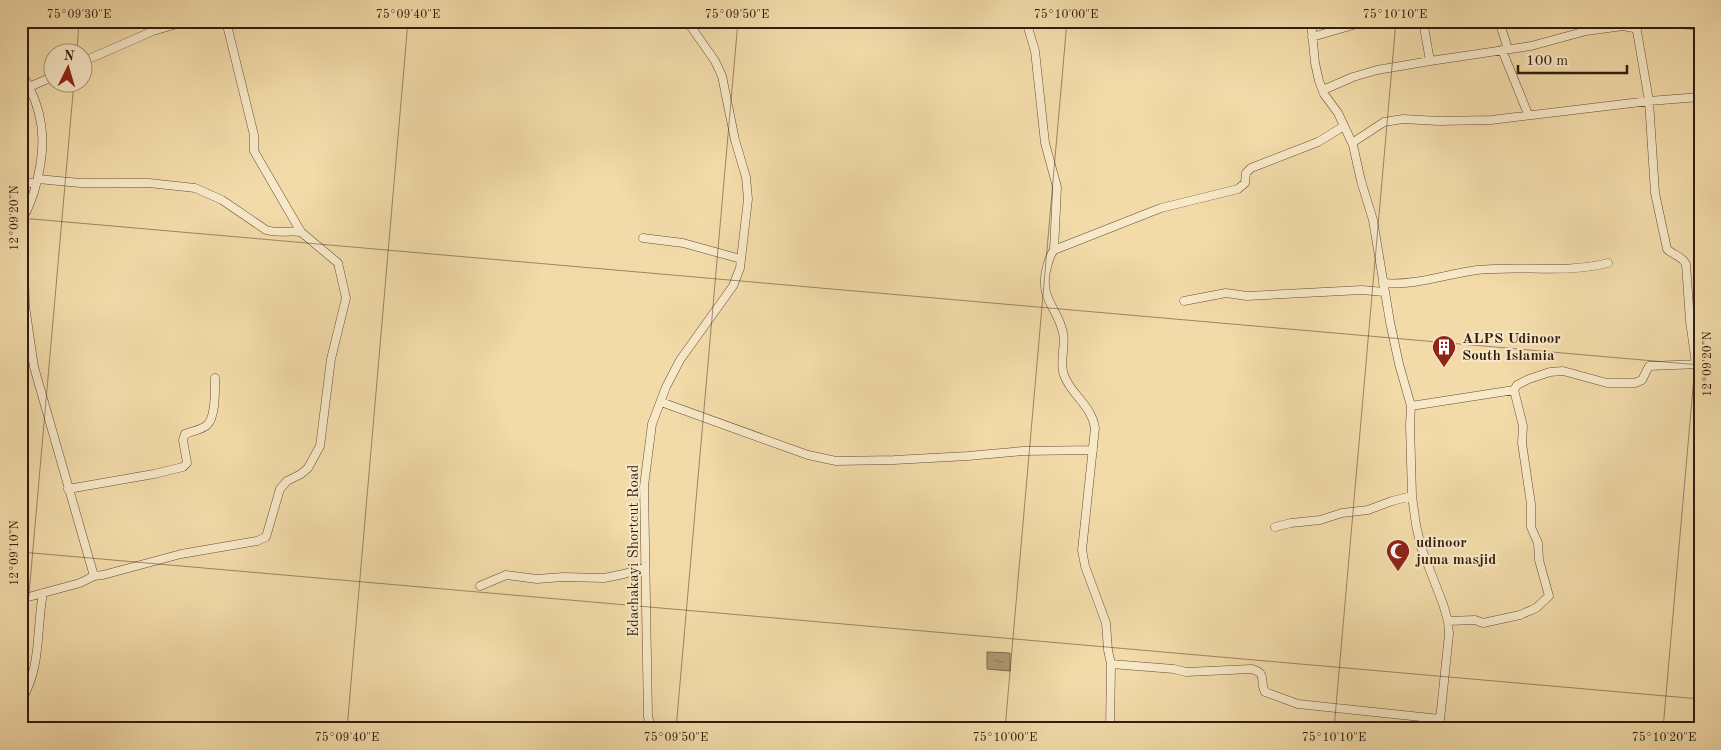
<svg xmlns="http://www.w3.org/2000/svg" width="1721" height="750" font-family="'Old Standard TT',serif">
<style>
.water{fill:url(#water-ripples);stroke:#7f684d}
.lines{fill:none;stroke-linecap:round;stroke-linejoin:round}
.minor-casing{stroke:#644c36;stroke-width:9}
.minor{stroke:#f7e8c7;stroke-width:8}
.ticks{fill:none;stroke:#341c10;stroke-width:1;stroke-opacity:0.45}
.labels{text-anchor:middle;stroke-width:4;stroke-linejoin:round;paint-order:stroke}
.poi-label{font-size:15px;font-weight:bold;fill:#341c10;stroke:#f7e8c7;text-anchor:start}
.street-label{font-size:15px;fill:#341c10;stroke:#f7e8c7}
.neatline{fill:none;stroke:#341c10;stroke-width:2}
.ticks-label{font-size:12px;text-anchor:middle;fill:#341c10}
</style>
<defs>
<pattern id="water-ripples" width="26" height="14" patternUnits="userSpaceOnUse" patternTransform="scale(1.25)"><rect width="26" height="14" fill="#b19a75"/><path d="M2 4q2-2 4 0t4 0M15 11q2-2 4 0t4 0" fill="none" stroke="#917d5f"/></pattern>
</defs>
<rect width="100%" height="100%" fill="#f2dba9"/>
<filter id="stains"><feTurbulence type="fractalNoise" baseFrequency=".004" numOctaves="4"/><feColorMatrix values="0 0 0 0 .2 0 0 0 0 .09 0 0 0 0 .02 0 0 0 .5 -.17"/></filter>
<radialGradient id="worn" r=".72"><stop offset=".6" stop-color="#630" stop-opacity="0"/><stop offset="1" stop-color="#630" stop-opacity=".3"/></radialGradient>
<path class="water" d="M987 652 1010 653V671L987 669Z"/>
<g class="lines">
<g class="minor-casing">
<path id="minor" d="M226 21 254 135V151L301 232
M1026 21 1035 51 1045 143 1057 187 1054 250C1049 256 1048 263 1046 271 1040 300 1058 308 1063 333 1066 346 1059 362 1064 375 1071 395 1091 404 1095 428L1082 550 1085 566 1106 623 1108 650 1111 664 1110 729
M1311 21 1315 63 1319 81 1324 94 1338 113 1353 145 1361 181 1373 220 1390 322 1399 364 1411 406 1410 425 1412 496 1416 525 1421 547 1443 604 1448 621 1449 634 1439 729
M1499 21 1508 49
M1583 21 1586 31 1623 26 1634 28 1637 31 1649 101 1655 193 1667 249C1674 256 1681 255 1686 264L1690 321 1696 364
M1630 26 1646 21
M1312 37 1367 21
M1502 50 1528 114
M1430 61 1531 46 1586 31
M82 62 153 31 187 21
M21 71 29 87
M1323 90 1353 77 1377 70 1430 61 1423 21
M1352 143 1384 122 1403 119 1439 121 1491 120 1649 101 1700 97
M38 179 80 183H149L195 188 222 200 266 230C279 234 289 230 301 232L338 263 346 298 331 359 320 446 308 468 301 474 287 481 280 489 266 537 257 541 181 554 103 575 94 576
M21 183H36
M21 220C27 213 31 201 34 192 45 155 47 122 29 87L52 77
M643 238 683 243 741 259
M1054 250 1161 208 1238 189 1245 183 1246 173 1251 168 1318 142 1344 126
M1383 283C1414 286 1446 274 1477 270 1521 265 1564 274 1608 263
M1184 301 1226 293 1247 296 1362 290 1384 292
M661 402 808 455 836 461 894 460 968 456 1023 451 1093 450
M1411 406 1514 390 1517 385 1529 379 1550 372 1563 371 1607 383H1635L1642 380 1649 366 1700 364
M68 489 154 474 183 467 187 463 183 440 185 434C192 431 202 430 207 425 216 417 215 390 215 378
M1275 527 1291 523 1320 520 1342 513 1368 510 1392 501 1412 496
M480 586 506 575 537 579 563 577 604 578 624 574 645 567
M21 599 80 583 94 576 34 367 25 306 23 219
M1448 621 1475 620 1483 623 1520 615 1536 608 1549 596 1539 560 1538 543 1531 527V504L1522 443 1523 426 1514 390
M1111 664 1174 669 1186 672 1251 669C1268 673 1259 681 1265 692L1298 704 1440 719
M21 701C42 667 36 630 43 593
M652 729 648 717 644 486 652 424 666 387 680 360 733 286 740 268 748 199 746 177 735 140 722 76 715 61 687 21"/>
</g>
<use href="#minor" class="minor"/>
</g>
<path class="ticks" d="M1598 21 1700 30M77 52 79 21M21 218 1700 365M21 552 1700 699M21 685 74 82M347 729 408 21M676 729 738 21M1005 729 1067 21M1334 729 1396 21M1663 729 1700 308"/>
<defs>
<g id="building-pin" transform="scale(1.25)"><path d="M0 17L-7.5 6A9.5 9.5 0 1 1 7.5 6Z" fill="#8f2418" stroke="#f7e8c7"/><path d="M-4-6H4V6H1V3H-1V6H-4ZM-2.5-4.3h1.7v1.8h-1.7ZM.8-4.3h1.7v1.8H.8ZM-2.5-1h1.7V.8h-1.7ZM.8-1h1.7V.8H.8Z" fill="#fff"/></g>
<g id="mosque-pin" transform="scale(1.25)"><path d="M0 17L-7.5 6A9.5 9.5 0 1 1 7.5 6Z" fill="#8f2418" stroke="#f7e8c7"/><path d="M3.5-4.9A6 6 0 1 0 3.5 4.9A5 5 0 1 1 3.5-4.9Z" fill="#fff"/></g>
</defs>
<g fill-rule="evenodd">
<use href="#building-pin" x="1444" y="347"/>
<use href="#mosque-pin" x="1398" y="551"/>
</g>
<g class="labels">
<g class="poi-label">
<text x="1462" y="343">ALPS Udinoor<tspan x="1462" dy="17">South Islamia</tspan></text>
<text x="1416" y="547">udinoor<tspan x="1416" dy="17">juma masjid</tspan></text>
</g>
<g class="street-label">
<text transform="translate(633 551) rotate(-90)" y="5">Edachakayi Shortcut Road</text>
</g>
</g>
<rect width="1721" height="750" fill="none" stroke="#f2dba9" stroke-width="55"/>
<g transform="translate(68 68) rotate(5)"><circle r="24" fill="#f7e8c7" stroke="#a9967e"/>
<path d="M0-4L9 19L0 12L-9 19Z" fill="#8f2418"/>
<text y="-8" font-size="14" font-weight="bold" text-anchor="middle" fill="#341c10">N</text>
</g>
<path d="M1518 65v8h109v-8" fill="none" stroke="#341c10" stroke-width="2.5"/>
<text x="1526" y="65" font-size="15" fill="#341c10" stroke="#f7e8c7" stroke-width="4" paint-order="stroke">100 m</text>
<rect x="28" y="28" width="1666" height="694" class="neatline"/>
<g class="ticks-label">
<text x="79" y="18">75°09'30"E</text>
<text x="408" y="18">75°09'40"E</text>
<text x="737" y="18">75°09'50"E</text>
<text x="1066" y="18">75°10'00"E</text>
<text x="1395" y="18">75°10'10"E</text>
<text transform="translate(14 218) rotate(-90)" y="4">12°09'20"N</text>
<text transform="translate(1707 364) rotate(-90)" y="4">12°09'20"N</text>
<text transform="translate(14 553) rotate(-90)" y="4">12°09'10"N</text>
<text x="347" y="741">75°09'40"E</text>
<text x="676" y="741">75°09'50"E</text>
<text x="1005" y="741">75°10'00"E</text>
<text x="1334" y="741">75°10'10"E</text>
<text x="1664" y="741">75°10'20"E</text>
</g>
<rect width="100%" height="100%" filter="url(#stains)"/>
<rect width="100%" height="100%" fill="url(#worn)"/>
</svg>
